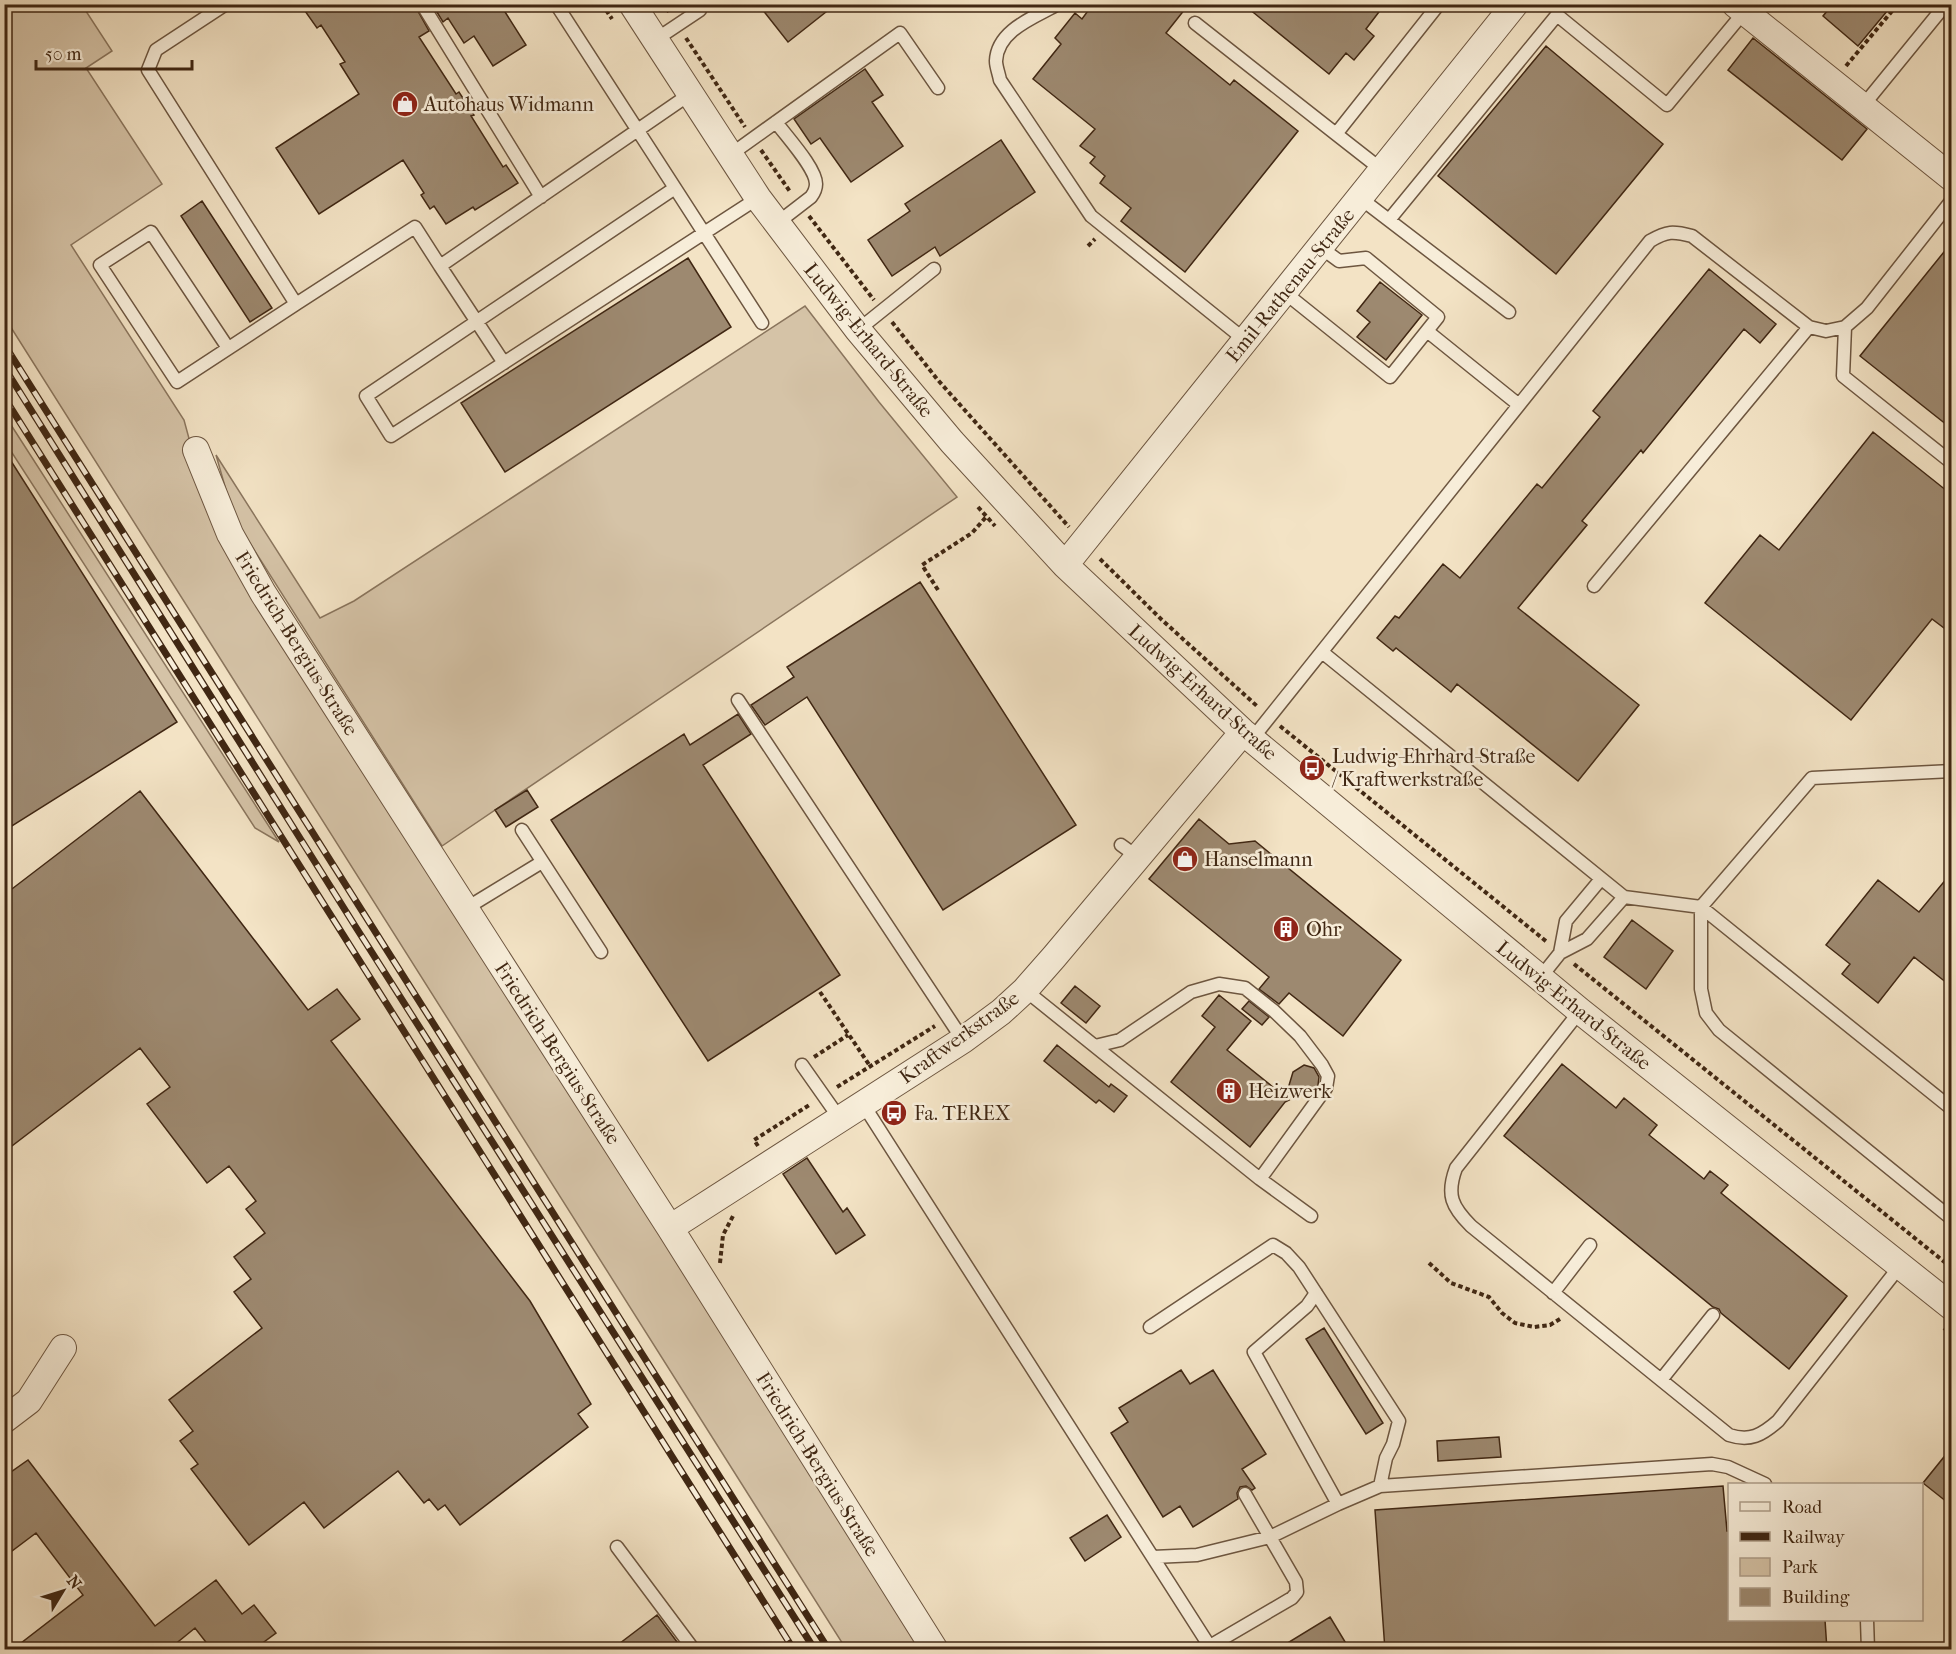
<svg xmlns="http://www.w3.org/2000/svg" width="1956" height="1654" font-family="'IM FELL French Canon',serif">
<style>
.green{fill:#d5c3a7;stroke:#8a755d;stroke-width:1.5}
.building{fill:#9d8970;stroke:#402713;stroke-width:1.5}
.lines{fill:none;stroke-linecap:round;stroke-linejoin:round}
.lane-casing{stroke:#6d5640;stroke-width:15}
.street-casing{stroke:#6d5640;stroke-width:28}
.path{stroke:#402713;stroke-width:4;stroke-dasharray:4.5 3;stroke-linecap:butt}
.lane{stroke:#f7edd9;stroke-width:12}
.street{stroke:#f7edd9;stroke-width:26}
.rail-casing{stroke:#402713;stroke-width:7}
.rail{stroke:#f7edd9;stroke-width:4.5;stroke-dasharray:14;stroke-linecap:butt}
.labels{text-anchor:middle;stroke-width:5;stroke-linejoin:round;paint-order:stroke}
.poi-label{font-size:20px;fill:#402713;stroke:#f7edd9;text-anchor:start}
.street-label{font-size:20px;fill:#402713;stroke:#f7edd9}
</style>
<rect width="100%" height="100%" fill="#f3e3c5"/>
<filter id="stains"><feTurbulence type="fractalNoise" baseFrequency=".00333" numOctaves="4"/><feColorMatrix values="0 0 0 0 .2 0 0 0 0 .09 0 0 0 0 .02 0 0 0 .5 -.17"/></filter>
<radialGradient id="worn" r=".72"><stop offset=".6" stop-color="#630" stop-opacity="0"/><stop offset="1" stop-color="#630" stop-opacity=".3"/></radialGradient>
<path class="green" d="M5 5H82L112 51 86 68 162 184 71 245 184 420 200 479 922 1649H846L5 318Z
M805 306 879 402 957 497 442 846 234 518 216 455 320 618 354 601Z
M4 414 279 842 255 828 5 442Z"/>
<path class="building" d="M315 4H414L429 31 419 37 456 94 459 92 474 115 471 116 503 167 506 165 518 183 475 210 473 207 446 224 434 206 430 209 421 195 424 193 403 160 319 214 276 148 359 94 340 64 345 62 321 25 317 28 305 11Z
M432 4H500L526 45 493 66 474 36 464 43 448 18 443 22Z
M758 4H836L788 42Z
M1093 4H1189L1166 33 1230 85 1234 80 1298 131 1185 272 1121 221 1131 208 1100 183 1105 176 1090 163 1095 157 1080 146 1095 129 1033 79 1061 44 1055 38 1075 13 1082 19Z
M1243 4H1385L1366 29 1374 36 1354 60 1346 53 1329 74Z
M1833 4H1893L1858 46 1823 16Z
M1753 38 1867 129 1842 160 1728 70Z
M1546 46 1663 144 1556 274 1438 176Z
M865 69 883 95 872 102 903 146 851 182 820 138 811 144 794 119Z
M1001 140 1035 192 940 256 935 247 892 276 868 240 910 211 905 204Z
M202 201 272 308 250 322 181 216Z
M1952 242V429L1860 356Z
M688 258 731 327 505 472 461 403Z
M1709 269 1776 324 1760 343 1744 329 1643 453 1641 450 1582 521 1587 525 1518 608 1639 705 1578 781 1457 684 1451 692 1396 648 1393 651 1377 638 1395 616 1399 618 1443 564 1460 578 1537 484 1542 488 1600 417 1593 411Z
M1380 282 1422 315 1386 360 1357 337 1370 322 1357 311Z
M1873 432 1952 495V634L1932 619 1851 720 1705 603 1760 535 1779 550Z
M4 450 177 722 4 831Z
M920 582 1076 825 943 910 807 697 765 725 751 705 794 677 787 667Z
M738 714 751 734 703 765 840 975 708 1061 551 820 684 734 690 745Z
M527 790 538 807 506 827 495 810Z
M140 791 308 1010 337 989 360 1019 331 1041 530 1301 591 1404 578 1414 588 1427 460 1525 445 1505 438 1510 429 1499 424 1503 398 1471 324 1528 304 1502 249 1545 191 1469 198 1464 180 1441 193 1431 169 1400 262 1328 234 1292 251 1279 234 1257 265 1233 246 1209 256 1201 229 1166 207 1183 147 1104 170 1087 140 1048 4 1152V895Z
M1199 819 1229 844 1255 841 1401 960 1343 1036 1289 993 1279 1004 1259 989 1269 977 1149 879Z
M1952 872V987L1914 957 1878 1003 1842 974 1850 964 1826 945 1878 880 1919 912Z
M1632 920 1673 951 1646 989 1604 957Z
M1075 986 1100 1006 1086 1023 1061 1003Z
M1219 995 1251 1021 1227 1050 1289 1100 1285 1102 1250 1147 1171 1082 1215 1027 1202 1016Z
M1249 1001 1269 1017 1262 1025 1242 1009Z
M1057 1045 1109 1087 1111 1084 1127 1096 1114 1112 1099 1100 1096 1103 1044 1061Z
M1562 1064 1616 1108 1624 1098 1657 1125 1649 1135 1704 1179 1710 1171 1728 1185 1721 1193 1847 1296 1789 1369 1721 1313 1719 1309 1713 1307 1504 1136Z
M1304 1065 1314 1068 1319 1077 1318 1085 1313 1091 1307 1093 1287 1092 1293 1072Z
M807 1158 843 1212 847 1208 865 1235 836 1254 783 1174Z
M1324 1328 1383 1423 1366 1434 1306 1339Z
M1181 1370 1190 1384 1213 1370 1266 1454 1242 1469 1255 1488 1252 1490 1246 1486 1240 1487 1237 1493 1238 1499 1193 1527 1180 1506 1163 1517 1111 1433 1128 1422 1119 1408Z
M1499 1437 1501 1457 1438 1461 1437 1441Z
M1952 1447V1506L1923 1483Z
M28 1460 155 1626 216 1580 242 1614 254 1605 276 1633 264 1642 269 1650H212L195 1628 168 1650H12L83 1595 36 1533 4 1557V1477Z
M1723 1486 1727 1531H1730V1620H1825L1827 1650H1385L1375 1510Z
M1107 1515 1121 1537 1085 1561 1070 1538Z
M657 1615 683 1650H611Z
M1330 1617 1350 1650H1276Z"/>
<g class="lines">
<g class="lane-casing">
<path id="lane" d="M226 4 156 50 148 70 296 304 415 227 440 266 690 94
M422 4 541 197
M556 4 675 188
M1058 4C1035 17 997 30 996 61 996 67 999 74 1000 80L1091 216 1245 340
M1195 23 1336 134 1439 4
M655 40 700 10
M1862 107 1946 4
M1336 134 1382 170
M730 155 900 33 938 88
M758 198 391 436 366 396 675 188 762 323
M1360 198 1509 312
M1389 220 1557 15 1667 105 1744 12
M776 224 811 197C814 193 816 189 816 184 816 168 786 136 776 122
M440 266 504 363
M1284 292 1390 377 1438 317 1366 258 1339 261 1320 247
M1845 327 1843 376 1952 463
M858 330 934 269
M1427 331 1519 405
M228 348 151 232 100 265 177 382 296 304
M1594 586 1809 327
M1322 652 1624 897 1701 907 1812 778 1952 771
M738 700 963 1040
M1252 739 1650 241C1667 231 1673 231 1692 236L1809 327 1826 331 1845 327 1867 308 1952 200
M522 830 601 952
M1121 845 1139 858
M1701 907V989L1706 1013 1719 1030 1952 1219
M1701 907 1952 1109
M465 909 542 862
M1560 953 1566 921 1601 879
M1540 978 1560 953 1587 939 1624 897
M1025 990 1260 1179 1311 1216
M1580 1011 1456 1168C1446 1195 1452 1207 1471 1226L1729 1435C1750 1442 1762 1435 1778 1421L1900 1266
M1095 1046 1120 1040 1191 992 1219 984 1245 988 1274 1011 1300 1036 1322 1065 1328 1076 1326 1088 1260 1179
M802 1065 840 1119
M863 1104 1212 1650
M1316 1293 1307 1306 1254 1352 1338 1504
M1553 1293 1590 1245
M1150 1327 1273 1245 1286 1253 1299 1267 1399 1421 1393 1444 1386 1458 1380 1486
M1661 1380 1713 1315
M617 1547 694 1650
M1153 1557 1197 1555 1270 1537 1338 1504 1380 1486 1712 1464 1728 1467 1765 1484
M1867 1620 1868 1650
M1210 1646 1292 1598 1297 1592 1296 1582 1245 1494"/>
</g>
<g class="street-casing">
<path id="street" d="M632 4 758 198 858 330 952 442 1065 565 1243 732 1580 1011 1952 1307
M1735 4 1952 178
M196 450 230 534 263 593 670 1228 935 1650
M1065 565 1515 4
M670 1228 963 1040 1001 1012 1025 990 1054 957 1243 732
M4 1420 29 1401 63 1348"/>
</g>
<path class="path" d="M602 4 612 19
M664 4 669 12
M686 38 745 127
M1846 66 1898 4
M761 150 791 193
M809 216 874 300
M1088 246 1095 239
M892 322 937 379 1069 527
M978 507 995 526
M1100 559 1162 620 1258 707
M938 590 922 565 972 533 986 517
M1280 726 1547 942
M1574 964 1952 1268
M820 992 870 1066
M814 1057 848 1035
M837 1087 935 1026
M758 1146 754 1140 811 1104
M720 1263 723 1235 733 1216
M1429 1263 1451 1283 1489 1297 1502 1313 1515 1323 1534 1327 1550 1325 1560 1319
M1944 1328 1952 1335"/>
<use href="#lane" class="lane"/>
<use href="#street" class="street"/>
<g class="rail-casing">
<path id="rail" d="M4 344 829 1650
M4 367 357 929 815 1650
M4 397 794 1650"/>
</g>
<use href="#rail" class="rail"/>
</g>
<defs>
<g id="shop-disc" transform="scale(1.35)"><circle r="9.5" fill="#8f2418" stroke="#f7edd9"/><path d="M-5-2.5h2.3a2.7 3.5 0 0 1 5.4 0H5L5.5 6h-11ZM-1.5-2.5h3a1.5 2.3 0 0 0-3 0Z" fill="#fff"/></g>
<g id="bus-disc" transform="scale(1.35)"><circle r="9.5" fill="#8f2418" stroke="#f7edd9"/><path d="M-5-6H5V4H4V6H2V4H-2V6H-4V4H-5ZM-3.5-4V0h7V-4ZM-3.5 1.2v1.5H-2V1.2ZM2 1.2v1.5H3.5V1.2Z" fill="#fff"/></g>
<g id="building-disc" transform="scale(1.35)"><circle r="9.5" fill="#8f2418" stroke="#f7edd9"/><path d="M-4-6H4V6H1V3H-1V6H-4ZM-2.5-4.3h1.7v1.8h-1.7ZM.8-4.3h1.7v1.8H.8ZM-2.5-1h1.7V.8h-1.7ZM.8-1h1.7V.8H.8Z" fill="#fff"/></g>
</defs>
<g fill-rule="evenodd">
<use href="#shop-disc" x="405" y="104"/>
<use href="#bus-disc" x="1312" y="768"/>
<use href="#shop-disc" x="1185" y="859"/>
<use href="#building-disc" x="1286" y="929"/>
<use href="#building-disc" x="1229" y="1091"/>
<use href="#bus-disc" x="894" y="1113"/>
</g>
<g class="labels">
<g class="poi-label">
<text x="424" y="111">Autohaus Widmann</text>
<text x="1332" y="763">Ludwig-Ehrhard-Straße<tspan x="1332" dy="23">/ Kraftwerkstraße</tspan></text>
<text x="1204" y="866">Hanselmann</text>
<text x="1306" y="936">Ohr</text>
<text x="1248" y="1098">Heizwerk</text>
<text x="914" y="1120">Fa. TEREX</text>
</g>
<g class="street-label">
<text transform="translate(1290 285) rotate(-51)" y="7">Emil-Rathenau-Straße</text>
<text transform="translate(869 340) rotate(51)" y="7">Ludwig-Erhard-Straße</text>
<text transform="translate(297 643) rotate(58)" y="7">Friedrich-Bergius-Straße</text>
<text transform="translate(1203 692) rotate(42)" y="7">Ludwig-Erhard-Straße</text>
<text transform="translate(1574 1005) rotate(39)" y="7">Ludwig-Erhard-Straße</text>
<text transform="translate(959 1037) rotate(-36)" y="7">Kraftwerkstraße</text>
<text transform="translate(558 1053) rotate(57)" y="7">Friedrich-Bergius-Straße</text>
<text transform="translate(818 1464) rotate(58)" y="7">Friedrich-Bergius-Straße</text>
</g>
</g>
<rect width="1956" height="1654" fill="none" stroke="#f3e3c5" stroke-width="24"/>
<rect x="6" y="6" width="1944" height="1642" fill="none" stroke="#402713" stroke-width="3"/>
<rect x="12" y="12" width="1932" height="1630" fill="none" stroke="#402713" stroke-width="1.5"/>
<rect x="1728" y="1483" width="195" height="138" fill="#f7edd9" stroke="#ae9e8a" stroke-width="1.5"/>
<rect x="1740" y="1502" width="30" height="9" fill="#f7edd9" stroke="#ae9e8a" stroke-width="1.5"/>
<text x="1782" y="1513" font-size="18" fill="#402713">Road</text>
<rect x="1740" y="1532" width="30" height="9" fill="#402713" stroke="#ae9e8a" stroke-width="1.5"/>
<text x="1782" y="1543" font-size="18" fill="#402713">Railway</text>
<rect x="1740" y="1558" width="30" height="18" fill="#d5c3a7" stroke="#ae9e8a" stroke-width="1.5"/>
<text x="1782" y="1573" font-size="18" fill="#402713">Park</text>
<rect x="1740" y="1588" width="30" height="18" fill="#9d8970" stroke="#ae9e8a" stroke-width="1.5"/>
<text x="1782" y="1603" font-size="18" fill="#402713">Building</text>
<g transform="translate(63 1591) rotate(52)" stroke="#f7edd9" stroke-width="4.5" paint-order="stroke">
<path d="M0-4.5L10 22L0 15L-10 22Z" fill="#402713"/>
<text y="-9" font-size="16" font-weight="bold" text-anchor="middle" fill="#402713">N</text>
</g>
<path d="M36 60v9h156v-9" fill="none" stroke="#402713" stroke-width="3"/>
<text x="45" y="60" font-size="18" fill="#402713" stroke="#f7edd9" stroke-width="4.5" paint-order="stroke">50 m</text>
<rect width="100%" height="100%" filter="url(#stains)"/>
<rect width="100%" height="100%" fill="url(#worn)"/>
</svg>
